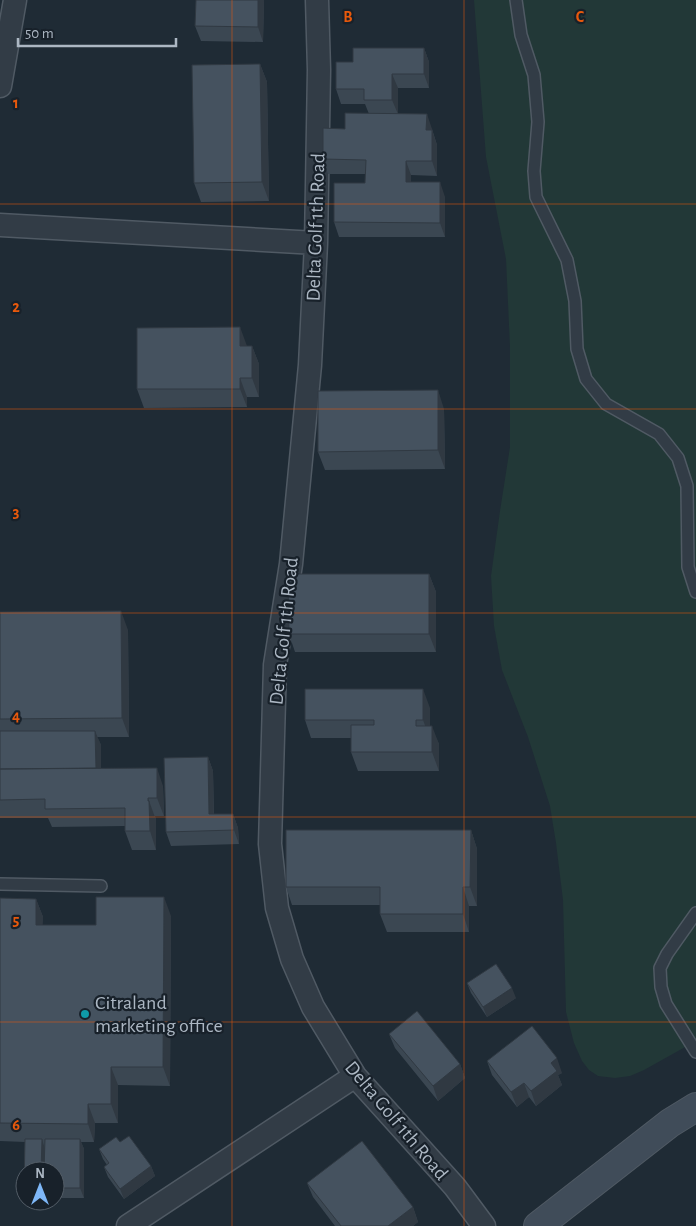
<svg xmlns="http://www.w3.org/2000/svg" width="696" height="1226" font-family="'Alegreya Sans',sans-serif">
<style>
.grass{fill:#223837}
.lines{fill:none;stroke-linecap:round;stroke-linejoin:round}
.lane-casing{stroke:#505a64;stroke-width:14}
.street-casing{stroke:#505a64;stroke-width:25}
.secondary-casing{stroke:#505a64;stroke-width:30}
.lane{stroke:#323c46;stroke-width:11}
.street{stroke:#323c46;stroke-width:22}
.secondary{stroke:#404c59;stroke-width:28}
.wall{fill:#3b4752}
.shaded-wall{fill:#303942}
.building{fill:#45525f;stroke:#303942}
.grid{fill:none;stroke:#e8590c;stroke-width:1;stroke-opacity:0.55}
.culture-dot{fill:#0f9aa8;stroke:#18212a;stroke-width:2}
.labels{text-anchor:middle;stroke-width:4.5;stroke-linejoin:round;paint-order:stroke}
.street-label{font-size:20px;fill:#acb7c3;stroke:#18212a}
.poi-label{font-size:20px;fill:#acb7c3;stroke:#18212a;text-anchor:start}
.grid-label{font-size:16px;text-anchor:middle;font-weight:bold;fill:#e8590c;stroke:#18212a;stroke-width:4.5;stroke-linejoin:round;paint-order:stroke}
</style>
<rect width="100%" height="100%" fill="#1f2b35"/>
<path class="grass" d="M474 0H696V1041L644 1070 630 1076 615 1078 598 1076 589 1070 582 1061 574 1043 566 1012 563 900 556 843 550 806 528 737 502 670 494 626 491 576 500 511 510 447V347L506 259 486 157Z"/>
<g class="lines">
<g class="lane-casing">
<path id="lane" d="M516 0 521 35 534 75 538 122 534 171 536 197 567 260 575 301 577 349 586 379 606 404 659 434 678 458 687 486 688 567 696 592
M0 884 101 886
M696 913 667 954 660 968 661 987 666 1004 696 1052"/>
</g>
<g class="street-casing">
<path id="street" d="M317 0 319 70 316 243 310 365 291 564 275 665 270 844 277 908 292 959 313 1007 355 1076 455 1187 484 1226
M0 86 15 0
M0 225 316 243
M128 1226 355 1076"/>
</g>
<g class="secondary-casing">
<path id="secondary" d="M538 1226 670 1123 696 1107"/>
</g>
<use href="#lane" class="lane"/>
<use href="#street" class="street"/>
<use href="#secondary" class="secondary"/>
</g>
<path class="wall" d="M264 0 263 42 201 41 195 26Z
M424 48 429 62V88H398V114L432 129 437 145V176L411 175V182L445 197V237H339L334 222 365 183 366 174H328L323 159 345 129 369 114 365 104H341L336 89 353 62Z
M260 64 267 82 269 201 201 202 194 183Z
M247 346H252L259 364V397H247V407L144 408 137 389Z
M444 409 445 469 325 470 318 452Z
M429 574 436 592V652H295L289 634Z
M0 612 128 630 129 737H97L101 745V768L163 786 164 816H155L156 820V850H132L125 831V826L52 827 48 818H0Z
M430 708V726L439 744V771H358L351 752V738H311L305 720Z
M208 757 213 771 214 814H233L238 828 239 844 171 846 166 832Z
M471 830 477 849V906H469V932H387L380 914V905H292L286 887Z
M0 898 36 899 43 917 42 925H96L171 916 170 1086 118 1085V1123H95L94 1142H81L84 1149V1198H55V1171H25V1191L24 1189 25 1142 0 1141Z
M467 983 516 998 487 1017 471 993Z
M389 1034 460 1064 465 1078 438 1101 395 1048Z
M487 1061 562 1073 558 1075 562 1085 536 1106 529 1097 517 1107 492 1075Z
M120 1142 151 1166 155 1176 124 1199 108 1177 104 1167 107 1165 103 1159 99 1149Z
M307 1183 413 1207 418 1222 413 1226H335L313 1197Z"/>
<path class="shaded-wall" d="M258 0H264L263 42 258 27Z
M424 48 429 62V88L424 74Z
M260 64 267 82 269 201 262 182Z
M392 74 398 88V114L392 100Z
M427 114 432 129V145L426 130Z
M432 130 437 145V176L432 161Z
M406 161 411 175V197L406 182Z
M440 182 445 197V237L440 223Z
M240 327 247 346H240Z
M252 346 259 364V397L252 378Z
M240 378 247 397V407L240 389Z
M438 390 444 409 445 469 438 450Z
M429 574 436 592V652L429 634Z
M121 611 128 630 129 737 122 718Z
M423 689 430 708V739L423 720Z
M432 726 439 744V771L432 752Z
M95 731 101 745V783L96 769Z
M208 757 213 771 214 828 209 814Z
M157 768 163 786 164 816 157 798Z
M148 798 156 820V850L150 831Z
M233 814 238 828 239 844 234 830Z
M471 830 477 849V906L470 887Z
M463 887 469 906V932L463 914Z
M164 897 171 916 170 1086 163 1067Z
M36 899 43 917 42 943 36 925Z
M512 988 516 998 487 1017 483 1007Z
M557 1058 562 1073 558 1075 562 1085 536 1106 531 1091 551 1063Z
M460 1064 465 1078 438 1101 433 1086Z
M111 1067 118 1085V1123L111 1104Z
M524 1083 529 1097 517 1107 511 1092Z
M88 1104 95 1123 94 1142 88 1124Z
M42 1139 45 1149V1171H41Z
M80 1139 84 1149V1198L80 1188Z
M151 1166 155 1176 124 1199 120 1189Z
M413 1207 418 1222 413 1226H388Z"/>
<path class="building" d="M196 0H258V27L195 26Z
M353 48H424V74H392V100H364V89H336V62H353Z
M260 64 262 182 194 183 192 65Z
M345 113 427 114 426 130H432V161H406V182H440V223L334 222V183H365L366 160 323 159V128L345 129Z
M240 327V346H252V378H240V389H137V328Z
M438 390V450L318 452V391Z
M288 574H429V634H289Z
M121 611 122 718 0 719V612Z
M305 689H423V720H416V726H432V752H351V725H374V720H305Z
M0 731H95L96 768 0 769Z
M208 757 209 814H233L234 830 166 832 164 758Z
M157 768V798H148V801H149L150 831H125V808L45 809V799L0 800V769Z
M286 830H471L470 887H463V914H380V887H286Z
M96 897H164L163 1067H111V1104H88V1124L0 1123V898L36 899V925H96Z
M496 964 512 988 483 1007 467 983Z
M417 1011 460 1064 433 1086 389 1034Z
M532 1026 557 1058 551 1063 557 1071 531 1091 524 1083 511 1092 487 1061Z
M129 1136 151 1166 120 1189 104 1167 109 1163 99 1149 116 1137 120 1142Z
M25 1139H42L41 1171H25V1189H24Z
M45 1139H80V1188H55V1171H44Z
M362 1141 413 1207 388 1226H341L307 1183Z"/>
<path class="grid" d="M232 0V1226M464 0V1226M0 204H696M0 409H696M0 613H696M0 817H696M0 1022H696"/>
<circle class="culture-dot" cx="85" cy="1014" r="5"/>
<g class="labels">
<g class="street-label">
<text transform="translate(315 227) rotate(-88)" y="7">Delta Golf 1th Road</text>
<text transform="translate(283 631) rotate(-84)" y="7">Delta Golf 1th Road</text>
<text transform="translate(397 1120) rotate(50)" y="7">Delta Golf 1th Road</text>
</g>
<g class="poi-label">
<text x="95" y="1009">Citraland<tspan x="95" dy="23">marketing office</tspan></text>
</g>
</g>
<g class="grid-label">
<text x="348" y="22">B</text>
<text x="580" y="22">C</text>
<text x="16" y="108">1</text>
<text x="16" y="312">2</text>
<text x="16" y="517">3</text>
<text x="16" y="721">4</text>
<text x="16" y="925">5</text>
<text x="16" y="1130">6</text>
</g>
<g transform="translate(40 1186)"><circle r="24" fill="#18212a" stroke="#535d67"/>
<path d="M0-4L9 19L0 12L-9 19Z" fill="#7eb7f7"/>
<text y="-8" font-size="14" font-weight="bold" text-anchor="middle" fill="#acb7c3">N</text>
</g>
<path d="M18 38v8h158v-8" fill="none" stroke="#acb7c3" stroke-width="2.5"/>
<text x="25" y="38" font-size="15" fill="#acb7c3" stroke="#18212a" stroke-width="4" paint-order="stroke">50 m</text>
</svg>
